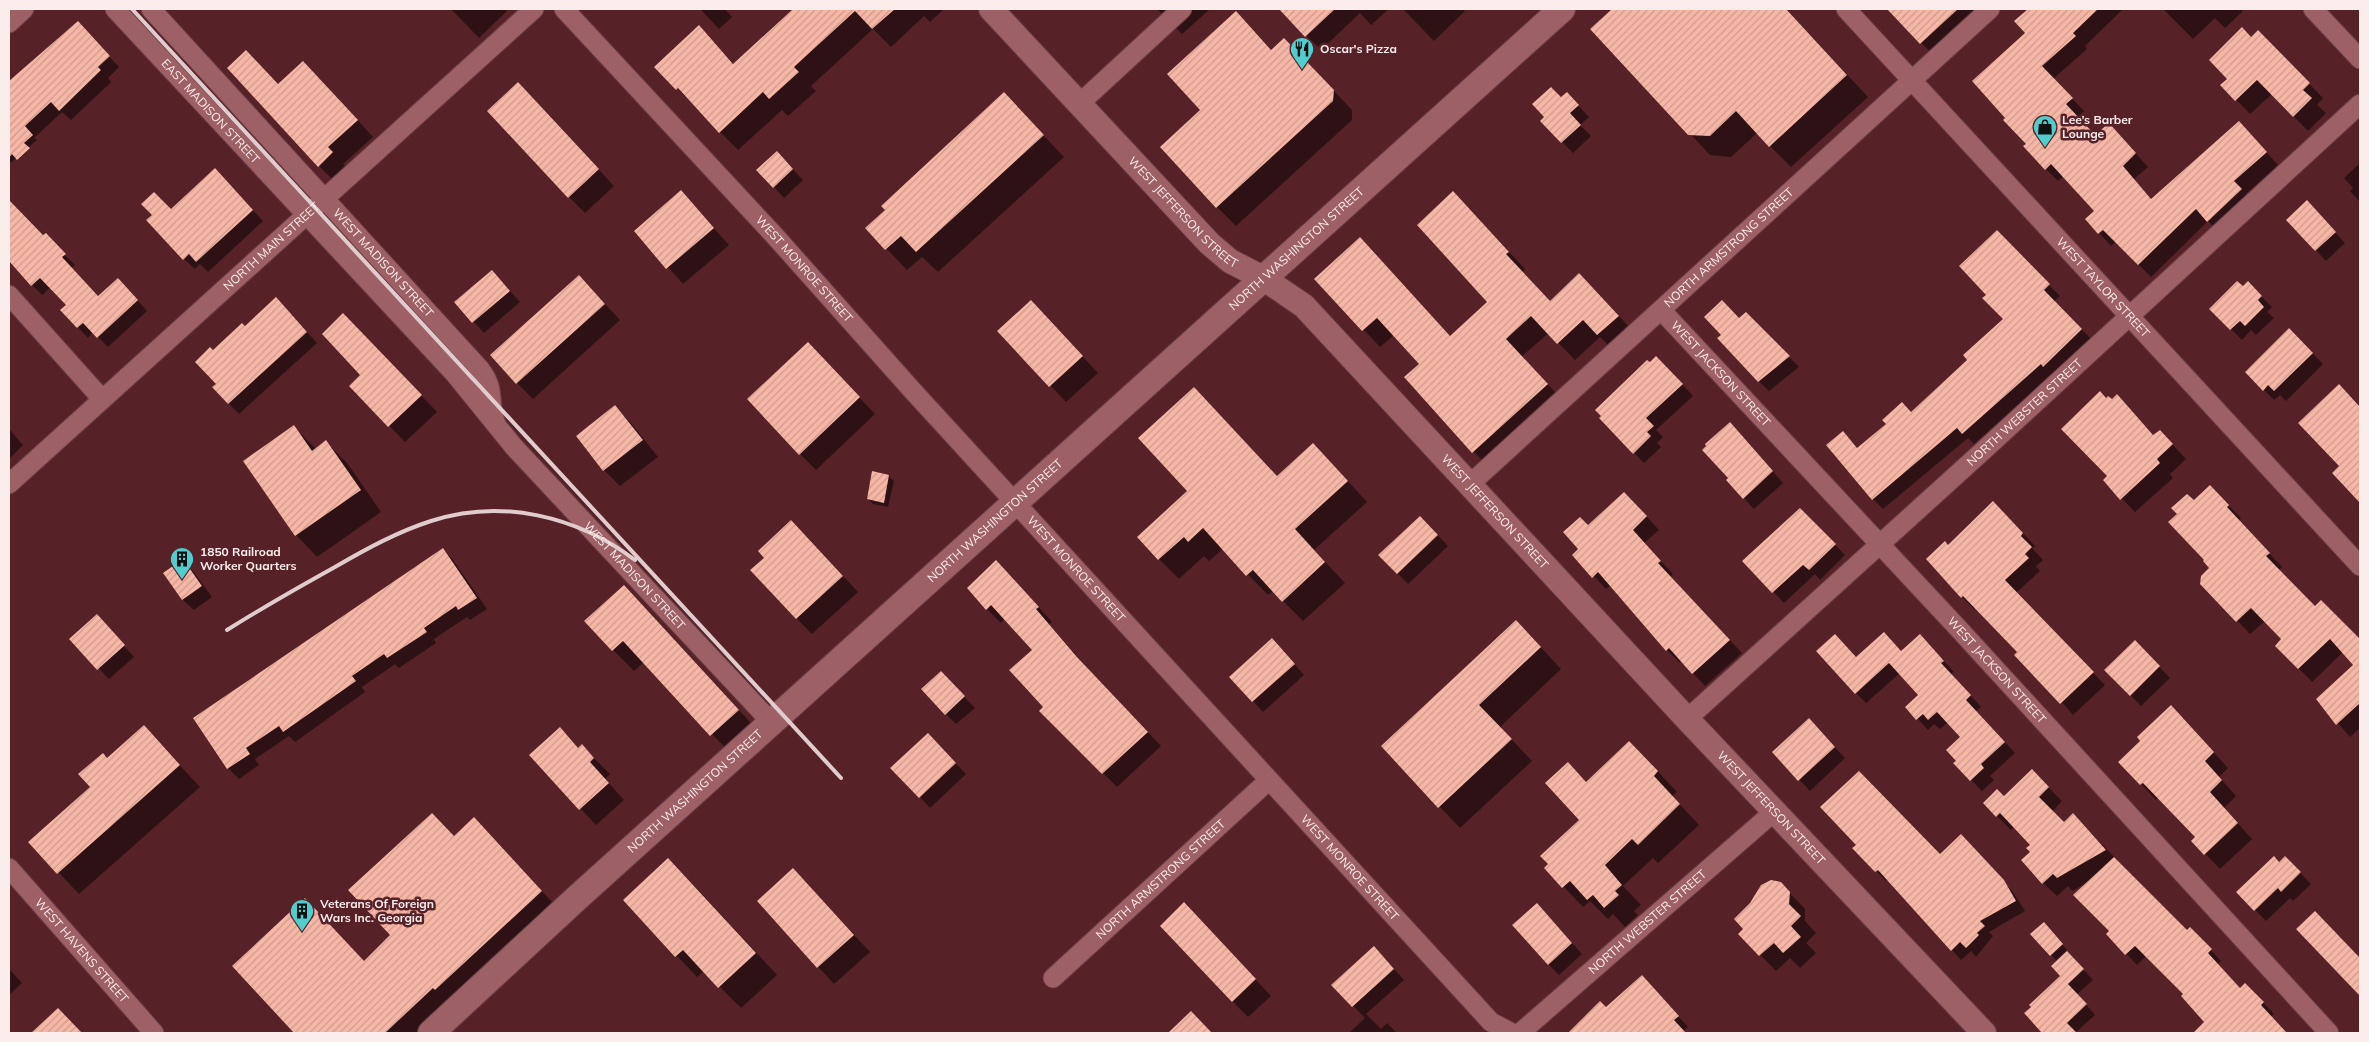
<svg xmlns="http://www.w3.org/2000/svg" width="2369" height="1042" font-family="Mulish,sans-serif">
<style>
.shadow{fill:#0007}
.building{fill:url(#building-hatch)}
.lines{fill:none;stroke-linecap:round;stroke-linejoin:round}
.minor-casing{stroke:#683d44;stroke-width:21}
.tertiary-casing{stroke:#683d44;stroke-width:26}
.secondary-casing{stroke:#683d44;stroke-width:28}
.minor{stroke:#9d6165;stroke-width:19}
.tertiary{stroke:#9d6165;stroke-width:24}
.secondary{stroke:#9d6165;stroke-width:26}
.rail{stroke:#e1cbcc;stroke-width:4}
.labels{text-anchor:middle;stroke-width:5;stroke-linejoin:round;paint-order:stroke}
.poi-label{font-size:12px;font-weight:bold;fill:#fceded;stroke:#562127;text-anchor:start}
.street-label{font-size:12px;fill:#fceded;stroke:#562127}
</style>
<defs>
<pattern id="building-hatch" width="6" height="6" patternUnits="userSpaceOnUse" patternTransform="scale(1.25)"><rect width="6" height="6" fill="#f7b7a6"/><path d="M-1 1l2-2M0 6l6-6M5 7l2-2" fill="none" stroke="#cc9b8e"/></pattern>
</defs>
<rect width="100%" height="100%" fill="#562127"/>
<path class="shadow" d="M451 9H505L507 11 479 38Z
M700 9H725L732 17 719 29Z
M795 9H944L930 22 924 16 891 47 873 29 811 86 816 91 788 116 782 110 738 150 656 67 699 27 734 64Z
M1157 9H1210L1182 34Z
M1280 9H1389L1371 25 1360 13 1321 50Z
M1403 9H1463L1465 11 1434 41Z
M1614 9H1631L1639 16 1647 9H1786L1868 97 1791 167 1757 133 1731 157 1710 155 1592 29Z
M1889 9H1984L1937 59Z
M2029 9H2123L2085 46 2087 49 2053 79 2084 111 2077 117 2096 137H2121L2148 167 2134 179 2152 200 2251 135 2278 165 2246 194 2254 202 2220 233 2208 221 2151 277 2116 242 2111 246 2087 219 2096 211 2064 176 2058 181 2046 169 2028 144 2027 33 2016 21Z
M2163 9H2241L2243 11 2225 28 2215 18 2193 39Z
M1255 32 1272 51 1303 59 1352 110V120L1236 226 1217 207 1202 110Z
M2258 32 2323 98 2317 105 2326 113 2308 131 2272 94 2250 114 2222 85 2229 79 2252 39Z
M88 34 119 67 108 78 111 82 71 120 62 112 34 138 37 140 9 164V92L24 78 19 73 34 59 36 61Z
M319 78 373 137 343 164 348 169 335 182 319 166 278 85Z
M1004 94 1064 157 938 272 922 257 907 270 867 228Z
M1567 94 1589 117 1580 125 1591 136 1573 153 1542 121Z
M534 100 614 186 585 213 569 197Z
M787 163 803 180 784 198 774 187Z
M2360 163V202L2350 191 2353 188 2344 178Z
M225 181 263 221 208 272 200 264 195 269 184 259 153 215 171 211Z
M681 192 729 245 683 284 636 231Z
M9 201 75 265 71 268 99 297 128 290 147 311 108 347 93 332 88 338 62 310 68 305 51 287 42 295 13 265 18 260 9 251Z
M1470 210 1525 269 1523 272 1550 302 1596 292 1635 333 1615 352 1600 337 1575 360 1549 333 1522 356 1564 402 1490 469 1406 378 1420 364 1394 335 1380 347 1316 279 1450 337 1489 302Z
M2317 213 2345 243 2326 261 2316 250Z
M1997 232 2060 296 2054 301 2092 340 2055 376 2052 374 1974 444 1968 438 1883 509 1873 499 1843 432 1858 449 1911 413 1969 360 2004 319 1988 295Z
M492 271 520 302 484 333 456 302Z
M579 276 620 320 533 399 517 383Z
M2248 283 2272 307 2267 312 2274 318 2256 335 2251 330 2242 340 2211 309Z
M286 309 317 343 239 414 214 388 218 384 213 352 245 328Z
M1746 313 1799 367 1769 391 1759 381 1739 319Z
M1047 318 1098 373 1066 402 999 331Z
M2289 330 2323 364 2286 401 2280 395 2274 400 2246 372Z
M359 331 437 412 405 442 351 386 362 375Z
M824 360 875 414 816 470 800 454Z
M1667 368 1693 396 1656 430 1663 437 1657 443 1661 447 1644 463 1601 418Z
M2339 386 2360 408V501L2333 473 2341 466Z
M1194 388 1278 477 1333 465 1367 502 1314 550 1345 583 1303 621 1273 591 1268 595 1223 549 1209 561 1204 556 1179 579 1159 559 1188 491Z
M2117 396 2154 436 2160 431 2186 459 2170 474 2173 478 2135 512 2104 480 2109 476 2106 400 2112 401Z
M615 407 631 423 658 457 620 486 604 470Z
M294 427 316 449 326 442 347 463 381 512 317 557 296 535 245 461Z
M9 429 23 445 9 459Z
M1740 434 1783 483 1754 509 1727 480Z
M888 476 894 481 888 507 873 504 868 499Z
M2223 500 2241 518 2239 521 2282 567 2279 570 2315 608 2335 615 2360 643V728L2350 737 2317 699 2355 665 2343 652 2312 682 2277 646 2283 639 2265 621 2250 634 2202 584 2211 568 2194 502Z
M1637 506 1659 530 1644 543 1673 574 1670 577 1742 653 1705 686 1682 661 1680 663 1667 650 1611 585 1606 589 1574 555 1580 549 1589 527Z
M1800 509 1845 555 1820 580 1815 574 1784 603 1744 561Z
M2005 514 2035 546 2032 548 2043 560 2036 566 2040 571 2016 593 2105 685 2073 715 2019 652 1976 607 1974 609 1962 597 1949 546Z
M1420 517 1448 546 1408 584 1380 555Z
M807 537 858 592 812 634 796 618Z
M443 549 453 560 487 609 470 620 467 617 434 639 436 643 399 668 395 664 362 687 365 692 295 742 289 736 255 759 259 765 239 779 228 768 194 718Z
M183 561 193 571 212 597 194 610 183 600 164 574Z
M1010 575 1052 622 1049 624 1091 672 1161 746 1117 787 1041 711 1045 707 1034 650 1005 619 1001 623 987 609Z
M645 608 759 732 733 756 644 662 634 671 613 650Z
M1516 621 1561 669 1500 727 1532 761 1460 828 1382 746Z
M107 627 134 657 109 679 71 639Z
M2135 642 2170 678 2141 706 2106 670Z
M1930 646 1954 672 1951 674 1981 707 1976 711 2015 753 1990 776 1994 780 1982 791 1955 763 1958 761 1962 737 1948 722 1940 729 1934 724 1928 730 1907 707 1920 695 1900 673 1866 703 1856 693 1857 658Z
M1283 651 1304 675 1263 712 1253 701Z
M951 683 975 708 956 724 946 714Z
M2186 722 2228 768 2219 777 2236 796 2224 808 2252 839 2220 869 2193 841 2197 837 2158 797 2156 800 2141 784 2142 741Z
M144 727 200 787 79 894 30 842 91 787 107 759Z
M559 729 579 749 582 746 610 774 605 779 624 800 596 825 531 755Z
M1820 731 1845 758 1810 791 1774 752Z
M938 745 966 774 930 808 920 797Z
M1649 762 1677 792 1672 796 1699 825 1658 863 1653 858 1623 886 1641 905 1634 911 1638 915 1625 927 1613 914 1608 919 1590 901 1583 907 1546 868 1581 820 1568 764 1587 783Z
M2032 771 2062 801 2052 812 2064 824 2073 815 2187 931 2190 928 2221 961 2218 964 2240 989 2256 995 2274 1014 2271 1016 2286 1033H2201L2198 1030 2206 1022 2184 994 2146 956 2137 965 2108 934 2110 931 2088 882 2072 891 2068 886 2057 896 2043 883 2031 852 2032 845 2014 827 2011 830 1984 803 2005 798Z
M454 837 495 840 562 913 428 1033H296L233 966 364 962 391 935Z
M1971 846 2013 892 2025 911 1989 932 1993 936 1976 957 1971 951 1961 960 1888 879 1886 881 1854 848 1940 856Z
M2285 857 2311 884 2293 901 2290 898 2266 921 2238 892Z
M793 870 870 952 834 984 758 901Z
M689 880 777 975 741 1008 704 971 697 977 624 900Z
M1780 883 1805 909V921L1816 933 1806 943 1816 953 1800 968 1790 958 1776 971 1740 934Z
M1547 915 1582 954 1559 975 1548 964Z
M1200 920 1271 996 1248 1017 1232 1001Z
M2048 929 2067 950 2056 960 2032 935Z
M1384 958 1404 980 1366 1014 1381 1029 1387 1023 1397 1033H1349L1365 1018 1333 985Z
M2077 963 2093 980 2077 994 2095 1015 2075 1033H2044L2025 1013Z
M9 969 22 983 9 995Z
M1652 987 1688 1027 1683 1031 1685 1033H1581L1575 1028Z"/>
<path class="building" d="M793 9H895L872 29 855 11 794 67 799 72 769 99 763 92 719 133 678 88 676 90 654 67 699 25 733 64Z
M1279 9H1335L1305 37Z
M1612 9H1786L1847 75 1769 147 1736 111 1710 136 1688 135 1590 29Z
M1887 9H1958L1920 44Z
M2028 9H2098L2073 33 2076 36 2042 66 2073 98 2066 104 2095 135 2109 123 2136 153 2123 166 2151 199 2239 121 2267 152 2234 181 2242 189 2207 222 2196 209 2138 265 2103 230 2098 234 2085 219 2094 211 2051 164 2045 170 2023 146 2026 144 2003 120 2005 118 1972 81 2025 33 2014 21Z
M1236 11 1271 50 1284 38 1334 90 1333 101 1216 208 1160 147 1200 110 1167 74Z
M78 21 110 56 98 67 101 70 59 111 51 102 25 126 33 135 24 143 30 148 17 160 12 154 9 158V81Z
M2242 27 2251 37 2258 30 2310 83 2303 90 2312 98 2293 117 2257 80 2235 101 2220 85 2227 79 2209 60Z
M246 50 278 84 303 61 358 120 328 147 333 152 318 167 227 68Z
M518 82 599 169 568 198 487 111Z
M1551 87 1561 97 1567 92 1579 105 1570 113 1581 125 1561 143 1540 121 1544 117 1532 104Z
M1004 92 1044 135 916 252 901 236 885 250 865 228 885 210 881 206Z
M777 151 793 169 773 188 756 170Z
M215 168 253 210 196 262 189 254 183 260 146 220 152 215 141 204 154 192 171 209Z
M681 190 714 228 666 269 634 231Z
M1453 191 1509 252 1506 254 1550 301 1579 273 1619 316 1597 335 1583 320 1557 344 1531 316 1506 339 1548 384 1472 453 1404 377 1419 364 1377 318 1362 331 1314 279 1360 237 1450 336 1487 302 1417 225Z
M9 200 43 235 46 233 66 254 62 257 98 296 118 278 138 300 97 338 83 323 77 328 60 310 66 305 40 278 31 286 9 261Z
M2307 200 2336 232 2315 251 2286 220Z
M1997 230 2050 284 2044 290 2082 329 2043 367 2041 364 1962 434 1957 428 1872 500 1826 445 1843 431 1857 448 1886 424 1882 420 1902 402 1911 412 1967 360 1963 355 2003 319 1982 298 1986 295 1959 266Z
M492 270 510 291 472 323 454 302Z
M579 275 605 304 516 384 490 355Z
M2237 281 2243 286 2248 281 2262 296 2258 300 2264 307 2245 326 2240 321 2230 330 2209 309Z
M276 297 307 332 228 404 212 387 216 384 195 362 210 347 213 350 242 323 245 326Z
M1031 300 1083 356 1049 387 997 331Z
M1722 300 1739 318 1746 312 1790 356 1758 382 1717 338 1721 335 1704 317Z
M343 313 422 395 388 427 349 386 360 375 322 334Z
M2289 328 2313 353 2274 391 2268 385 2263 391 2245 372Z
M808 342 860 397 799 455 747 399Z
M1656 356 1683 384 1646 418 1654 426 1647 432 1651 436 1633 454 1599 418 1601 416 1595 410 1647 360 1650 362Z
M2339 384 2360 407V503L2332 473 2339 466 2298 423Z
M1194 387 1277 476 1313 443 1348 481 1295 529 1325 562 1282 602 1253 570 1246 576 1203 528 1188 542 1184 537 1158 560 1137 537 1187 491 1138 438Z
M2100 391 2106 398 2108 396 2112 399 2117 394 2153 435 2160 430 2173 444 2157 459 2160 463 2120 500 2103 480 2107 476 2061 429Z
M615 405 643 440 603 471 576 436Z
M1730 422 1773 471 1743 499 1726 480 1728 478 1702 450 1706 446 1705 444Z
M294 425 312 451 326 440 361 490 295 536 243 461Z
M872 471 889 475 884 503 867 499Z
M2210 485 2229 505 2227 507 2270 553 2266 556 2315 606 2321 600 2360 639V703L2336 725 2316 699 2353 665 2330 639 2298 669 2275 646 2281 639 2251 608 2236 622 2200 584 2201 576 2209 568 2203 561 2204 560 2168 522 2177 514 2171 508 2187 494 2194 500Z
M1624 492 1647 516 1633 530 1661 561 1658 563 1730 640 1692 674 1669 648 1666 651 1598 572 1592 578 1572 555 1578 549 1563 532 1580 517 1588 525Z
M1993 501 2023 533 2021 536 2032 547 2025 554 2029 558 2005 580 2094 672 2060 704 2014 655 2017 652 1963 596 1961 598 1926 559 1945 541 1948 545Z
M1800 508 1836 544 1809 570 1803 565 1772 593 1742 561Z
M1420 516 1438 535 1397 574 1378 555Z
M791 520 843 576 796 619 750 570 764 558 758 551Z
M443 548 477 598 458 610 456 606 424 628 427 632 387 658 384 654 352 676 356 681 283 732 279 726 246 748 250 754 227 769 193 718Z
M183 559 202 586 182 600 163 573Z
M996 560 1039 607 1036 609 1077 657 1148 732 1102 774 1039 711 1043 707 1009 670 1032 650 991 605 986 610 967 588Z
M624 585 739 710 710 736 623 641 612 651 584 621Z
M97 614 125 645 97 670 69 639Z
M1516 620 1541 647 1479 705 1512 739 1438 808 1381 746Z
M1884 632 1901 651 1920 634 1944 661 1941 663 1971 695 1966 700 2005 742 1981 764 1984 768 1970 781 1953 763 1956 761 1946 750 1960 737 1937 712 1928 720 1923 714 1916 720 1905 707 1918 695 1889 663 1855 694 1816 651 1835 634 1856 657Z
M1272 638 1295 664 1252 702 1229 677Z
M2135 640 2160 666 2130 696 2104 670Z
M941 671 965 696 945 715 921 689Z
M2171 705 2214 752 2205 761 2222 780 2210 792 2238 823 2204 855 2191 841 2195 837 2143 783 2140 785 2118 762 2140 741 2137 737Z
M1809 718 1835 747 1798 781 1772 752Z
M144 725 180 765 57 874 28 842 90 787 78 774 103 753 107 758Z
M560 727 578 748 582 744 594 758 590 762 609 783 579 810 529 755Z
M928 733 956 763 919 798 890 768Z
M1629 741 1658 771 1654 776 1680 804 1638 845 1632 839 1605 865 1622 885 1615 891 1619 895 1604 908 1593 895 1587 900 1570 881 1562 888 1544 868 1548 864 1540 856 1579 820 1545 783 1568 762 1586 782Z
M2032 769 2049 787 2039 797 2064 822 2073 813 2106 850 2057 878 2053 874 2042 884 2021 860 2030 852 2026 848 2030 845 2000 813 1996 817 1983 803 1997 789 2004 796Z
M1859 771 1940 854 1961 834 2004 880 2016 901 1980 921 1985 926 1977 933 1979 935 1966 948 1960 942 1951 951 1878 870 1875 872 1852 848 1856 845 1820 807Z
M432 813 454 836 474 817 542 891 435 990 433 988 385 1033H294L232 966 305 898 364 961 390 935 348 890Z
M2274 856 2279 862 2285 856 2301 872 2281 892 2278 888 2254 911 2236 892Z
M2114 857 2187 930 2190 927 2212 949 2208 953 2240 988 2245 983 2264 1002 2261 1005 2287 1033H2193L2204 1022 2181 996 2183 994 2135 946 2125 955 2106 934 2109 931 2073 895Z
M668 858 756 953 718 988 683 950 675 957 623 900Z
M793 868 854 935 817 968 757 901Z
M1771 880 1781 882 1790 892 1789 904 1801 916 1791 926 1801 937 1783 953 1774 943 1759 956 1738 934 1743 929 1734 919 1750 903 1761 885Z
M1184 902 1256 979 1232 1002 1160 926Z
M1537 903 1572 943 1548 965 1512 925Z
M2315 911 2360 958V996L2296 929Z
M2044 922 2063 944 2050 956 2030 934Z
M1374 946 1394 969 1352 1007 1331 985Z
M2067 951 2084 969 2068 984 2087 1004 2067 1023 2077 1033H2042L2024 1013 2031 1007 2029 1005 2060 976 2051 966Z
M1642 975 1679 1016 1674 1020 1686 1033H1568L1600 1001 1606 1007Z
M58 1008 82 1033H31Z
M1191 1011 1212 1033H1168Z"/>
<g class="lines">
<g class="minor-casing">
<g id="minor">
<path id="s1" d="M115 9 454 373 514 447 772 723"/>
<path id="s2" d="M151 9 480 369C497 391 487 403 496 424"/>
<path id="s3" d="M564 9 774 235 912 390 1491 1022 1512 1033"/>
<path id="s4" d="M1846 9 2360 566"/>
<path d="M2313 9 2360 59"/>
<path d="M9 23 24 9"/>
<path d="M1078 105 1182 9"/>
<path d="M9 295 102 399"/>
<path id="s5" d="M1662 311 1957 627 2329 1033"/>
<path id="s6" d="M9 484 534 9"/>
<path id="s7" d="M1469 485 1990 9"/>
<path id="s8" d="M1687 719 1985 449 2360 104"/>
<path id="s9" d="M9 868 154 1033"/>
<path id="s10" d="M1053 978 1269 780"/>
<path id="s11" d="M1520 1033 1775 811"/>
</g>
</g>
<g class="tertiary-casing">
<g id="tertiary">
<path id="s12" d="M991 9 1209 243 1230 261 1263 278 1304 306 1687 719 1984 1033"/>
</g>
</g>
<g class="secondary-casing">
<g id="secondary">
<path id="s13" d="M431 1033 578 897 1562 9"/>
</g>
</g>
<use href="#minor" class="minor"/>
<use href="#tertiary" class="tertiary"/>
<use href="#secondary" class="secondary"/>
<path class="rail" d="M132 9 841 778
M227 630C262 608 299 587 335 567 366 549 397 532 431 521 501 498 577 516 635 560"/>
</g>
<defs>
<g id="restaurant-pin" transform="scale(1.25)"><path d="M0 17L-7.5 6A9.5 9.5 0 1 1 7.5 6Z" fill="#52cdcd" stroke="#562127"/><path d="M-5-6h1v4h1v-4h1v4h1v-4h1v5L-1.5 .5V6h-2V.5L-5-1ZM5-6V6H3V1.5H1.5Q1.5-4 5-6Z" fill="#111"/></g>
<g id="shop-pin" transform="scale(1.25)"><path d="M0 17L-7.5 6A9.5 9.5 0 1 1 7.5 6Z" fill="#52cdcd" stroke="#562127"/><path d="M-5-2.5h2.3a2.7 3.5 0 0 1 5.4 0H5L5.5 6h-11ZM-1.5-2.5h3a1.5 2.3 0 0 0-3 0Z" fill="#111"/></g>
<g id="building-pin" transform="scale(1.25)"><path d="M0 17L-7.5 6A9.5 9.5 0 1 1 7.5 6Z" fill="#52cdcd" stroke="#562127"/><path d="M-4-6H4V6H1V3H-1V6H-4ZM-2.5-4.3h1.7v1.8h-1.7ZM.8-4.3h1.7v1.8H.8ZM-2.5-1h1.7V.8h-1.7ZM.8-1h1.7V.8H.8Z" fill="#111"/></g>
</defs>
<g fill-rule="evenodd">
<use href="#restaurant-pin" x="1302" y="49"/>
<use href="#shop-pin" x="2045" y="127"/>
<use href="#building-pin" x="182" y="559"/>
<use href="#building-pin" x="302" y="911"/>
</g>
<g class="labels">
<g class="poi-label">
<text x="1320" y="53">Oscar's Pizza</text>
<text x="2062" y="124">Lee’s Barber<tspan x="2062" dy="14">Lounge</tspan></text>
<text x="200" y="556">1850 Railroad<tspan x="200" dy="14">Worker Quarters</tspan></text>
<text x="320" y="908">Veterans Of Foreign<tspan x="320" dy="14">Wars Inc. Georgia</tspan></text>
</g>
<g class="street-label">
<text dy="4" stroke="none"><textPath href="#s1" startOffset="140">EAST MADISON STREET</textPath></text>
<text dy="4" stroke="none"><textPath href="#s12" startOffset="280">WEST JEFFERSON STREET</textPath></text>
<text dy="4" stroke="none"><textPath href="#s6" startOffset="354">NORTH MAIN STREET</textPath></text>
<text dy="4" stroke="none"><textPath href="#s13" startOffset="1168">NORTH WASHINGTON STREET</textPath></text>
<text dy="4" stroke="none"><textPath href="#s7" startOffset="352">NORTH ARMSTRONG STREET</textPath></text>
<text dy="4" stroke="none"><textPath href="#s2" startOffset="344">WEST MADISON STREET</textPath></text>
<text dy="4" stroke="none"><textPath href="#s3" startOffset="354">WEST MONROE STREET</textPath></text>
<text dy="4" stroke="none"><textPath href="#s4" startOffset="379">WEST TAYLOR STREET</textPath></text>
<text dy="4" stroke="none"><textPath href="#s5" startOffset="86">WEST JACKSON STREET</textPath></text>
<text dy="4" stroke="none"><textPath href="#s8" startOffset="456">NORTH WEBSTER STREET</textPath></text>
<text dy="4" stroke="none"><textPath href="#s12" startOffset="715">WEST JEFFERSON STREET</textPath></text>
<text dy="4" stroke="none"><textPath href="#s13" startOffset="762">NORTH WASHINGTON STREET</textPath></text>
<text dy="4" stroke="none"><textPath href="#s3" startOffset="759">WEST MONROE STREET</textPath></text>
<text dy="4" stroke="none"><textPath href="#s1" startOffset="769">WEST MADISON STREET</textPath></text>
<text dy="4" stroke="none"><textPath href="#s5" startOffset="491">WEST JACKSON STREET</textPath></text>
<text dy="4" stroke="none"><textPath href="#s13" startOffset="358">NORTH WASHINGTON STREET</textPath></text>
<text dy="4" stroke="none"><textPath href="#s12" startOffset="1120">WEST JEFFERSON STREET</textPath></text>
<text dy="4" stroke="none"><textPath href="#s3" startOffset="1164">WEST MONROE STREET</textPath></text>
<text dy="4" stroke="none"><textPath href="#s10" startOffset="146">NORTH ARMSTRONG STREET</textPath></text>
<text dy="4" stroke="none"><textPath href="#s11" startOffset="169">NORTH WEBSTER STREET</textPath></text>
<text dy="4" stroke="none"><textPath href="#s9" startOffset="110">WEST HAVENS STREET</textPath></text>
</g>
</g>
<rect width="2369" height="1042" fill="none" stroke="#fceded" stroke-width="20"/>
</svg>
